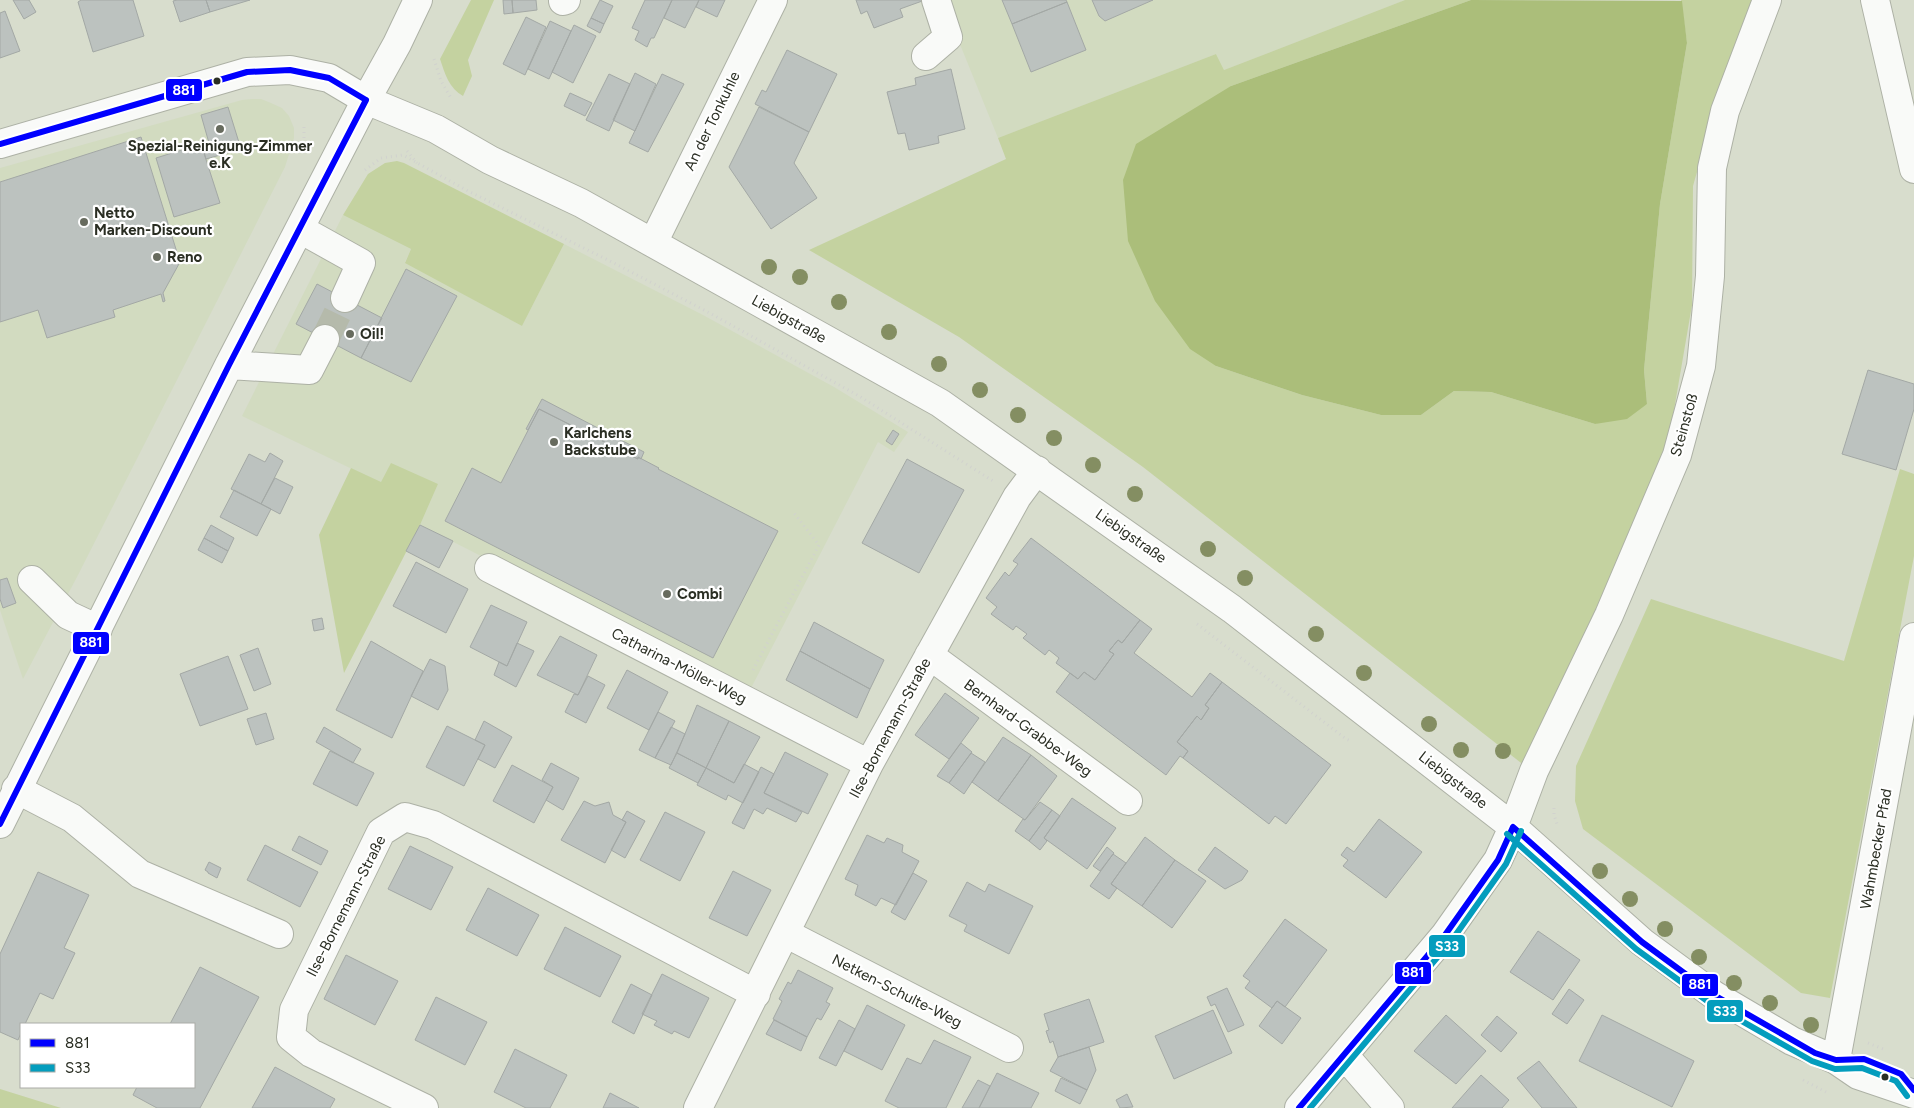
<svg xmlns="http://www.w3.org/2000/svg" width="1914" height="1108" font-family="Figtree,sans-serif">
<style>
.built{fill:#d2dbc0}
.green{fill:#c4d2a0}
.water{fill:#abbe7a}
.building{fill:#bcc2bf;stroke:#a3a8a5}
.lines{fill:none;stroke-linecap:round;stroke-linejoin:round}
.minor-tunnel{stroke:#b5baab;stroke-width:28;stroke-dasharray:28 14;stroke-linecap:butt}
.minor-casing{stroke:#adb1a5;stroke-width:30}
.path{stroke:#d1d2ce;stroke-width:3;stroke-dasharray:1 4;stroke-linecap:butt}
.minor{stroke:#f9faf8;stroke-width:28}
.bus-1-casing{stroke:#fff;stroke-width:10}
.bus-2-casing{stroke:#fff;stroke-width:10}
.bus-1{stroke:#00f;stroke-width:6}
.bus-2{stroke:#049dbd;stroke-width:6}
.tree{fill:#848e62}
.bus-dot{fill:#2a2e23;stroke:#fff;stroke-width:2}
.poi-dot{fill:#676b5e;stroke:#fff;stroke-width:2}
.labels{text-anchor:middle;stroke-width:4.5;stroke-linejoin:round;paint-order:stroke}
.street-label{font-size:15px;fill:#2a2e23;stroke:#fff}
.poi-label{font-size:15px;font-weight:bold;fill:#2a2e23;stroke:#fff;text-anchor:start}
.line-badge{stroke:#fff;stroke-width:2}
.badge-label{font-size:14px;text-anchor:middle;font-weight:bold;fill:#fff}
</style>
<rect width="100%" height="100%" fill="#d8ddcd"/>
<path class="built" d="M942 0H1405L1224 70 1216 54 998 138Z
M252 99H261L271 103 282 108 289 116 294 128V138L285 167 77 577 23 679 0 610V168L242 100Z
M343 215 411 249 405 262 522 326 564 244 703 315 834 387 908 432 894 452 878 442 749 692 420 525 438 484 381 483 242 416Z"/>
<path class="green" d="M471 0H494L468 60 472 76 463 96C449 88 445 74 440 59Z
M1405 0H1471L1231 86 1216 366 1302 395 1381 415H1421L1454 391 1491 392 1595 424 1647 404 1644 370 1660 204 1687 43 1681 0H1752L1716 105 1693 186 1692 305 1668 445 1614 584 1525 766 1143 467 959 337 809 250 1006 159 998 138 1216 54 1224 70Z
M397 161 404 163 564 244 522 326 405 263 411 249 343 215 368 174 385 163Z
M391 463 438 484 420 525 344 673 319 535 351 468 381 482Z
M1900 469 1914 474V556L1830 998 1801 993 1583 829 1575 801 1576 766 1651 599 1844 661Z
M0 1089 61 1108H0Z"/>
<path class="water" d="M1471 0 1682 1 1687 43 1660 204 1644 370 1647 404 1627 419 1595 424 1491 392 1454 391 1421 415H1381L1302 395 1216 366 1190 349 1155 301 1128 241 1123 180 1136 144 1231 86Z"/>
<path class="building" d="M13 0H29L36 12 24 19Z
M81 0H133L144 36 93 52 78 2Z
M177 0H206L210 12 180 22 173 1Z
M206 0H250L210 12Z
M503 0H512L513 13 504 14Z
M512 0H536L537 10 513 13Z
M600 0 613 6 604 24 591 18Z
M645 0H672L654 38H651L647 47 635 40 639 31 632 28Z
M672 0H699L685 28 664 18Z
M699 0H725L717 17 696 7Z
M856 0H925L900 9 903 17 874 28 867 11 861 14Z
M1002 0H1066L1067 2 1012 24Z
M1092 0H1153L1105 21 1099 16Z
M1067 2 1086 50 1031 72 1012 24Z
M5 11 20 51 0 58V13Z
M526 17 546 27 525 75 503 64Z
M591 18 604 24 600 33 587 26Z
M550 21 571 31 549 79 528 69Z
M574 25 596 36 573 83 552 72Z
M787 50 837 74 809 132 755 104 762 90 766 92Z
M951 69 965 129 938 136 939 143 909 150 905 133 898 134 887 92 916 85 915 78Z
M635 73 656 84 635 131 613 120Z
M609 74 630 84 609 131 586 120Z
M662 74 684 84 648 152 629 143Z
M570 93 592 103 585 116 564 106Z
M228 107 241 149 206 159 202 145 209 143 201 115Z
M759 107 809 132 794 163 817 198 771 229 729 167Z
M141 137 180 262 163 293 165 301 163 302 161 294 113 310 115 317 47 338 38 310 0 322V182Z
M201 144 220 203 174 217 156 158Z
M406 269 457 296 411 382 361 358Z
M317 284 382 318 361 358 296 324Z
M1868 370 1914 384V409L1896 470 1842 454Z
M542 399 644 452 641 459 638 457V459L539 409 529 428 528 430 526 429Z
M539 409 638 459V457L659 468 658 469 778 531 713 658 445 521 472 468 501 483Z
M893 430 899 434 892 445 886 441Z
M270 453 283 461 261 504 231 489 249 454 265 462Z
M907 459 964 490 919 573 862 543Z
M275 478 293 487 280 514 261 504Z
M234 490 271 509 257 536 220 517Z
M211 525 234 538 228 551 204 538Z
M420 525 453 541 439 568 406 551Z
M204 538 228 551 222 563 198 550Z
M1031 538 1140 620 1122 643 1118 640 1109 651 1114 654 1095 680 1084 672 1078 679 1056 663 1059 658 1049 650 1045 655 1023 638 1027 634 1016 626 1013 630 991 614 997 607 986 598 1005 572 1009 576 1018 564 1013 561Z
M416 562 468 589 446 633 393 606Z
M7 578 16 603 3 608 0 599V580Z
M491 605 527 622 507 666 470 647Z
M322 618 324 629 314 631 312 620Z
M1140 620 1152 629 1134 653 1175 684 1192 697 1210 673 1222 682 1205 705 1209 708 1201 720 1197 716 1177 742 1188 751 1183 758 1180 756 1166 775 1056 692 1070 673 1078 679 1084 672 1095 680 1114 654 1109 651 1118 640 1122 643Z
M814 622 884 660 870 689 800 651Z
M560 636 597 655 578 695 537 675Z
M371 641 423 671 392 738 336 710Z
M517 643 534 651 516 687 494 675 499 662 507 666Z
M258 648 271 684 254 691 240 655Z
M800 651 870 689 857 718 786 680Z
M228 656 248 709 200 726 180 674Z
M430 659 445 666 448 690 438 710 411 696Z
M627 670 668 692 649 730 607 708Z
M588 676 605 685 586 723 565 712 574 694 578 695Z
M1222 682 1331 765 1286 824 1275 816 1269 824 1183 758 1188 751 1177 742 1197 716 1201 720 1209 708 1205 705Z
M945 693 979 718 949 759 915 735Z
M697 705 729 721 706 768 677 753Z
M658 712 675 721 655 758 639 750Z
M266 713 274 739 256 745 247 719Z
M484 721 512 737 495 768 478 759 485 745 475 740Z
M729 721 760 737 734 783 706 768Z
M447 726 485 745 464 786 426 767Z
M324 727 361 749 353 763 316 742Z
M671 727 685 734 671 765 655 758Z
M1003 737 1031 755 998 801 972 782Z
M961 743 972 752 949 783 937 776Z
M330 751 374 773 357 806 313 784Z
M785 752 828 774 808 814 764 793Z
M677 753 706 768 698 783 669 768Z
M971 753 985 762 964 794 949 783Z
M1031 755 1057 776 1025 820 998 801Z
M551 763 579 778 563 810 546 800 553 787 542 780Z
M744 764 759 772 743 803 728 795 726 800 697 785 706 768 734 783Z
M512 765 553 787 534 823 493 801Z
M761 767 774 774 764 793 802 812 796 822 767 808 763 814 754 809 744 829 732 823Z
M1072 798 1116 828 1087 869 1044 838Z
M584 801 595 806 609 802 613 815 626 822 605 863 561 840Z
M1040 802 1052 810 1029 841 1015 831 1023 819 1025 820Z
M1052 810 1060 816 1044 838 1047 841 1040 850 1029 841Z
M627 811 645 821 625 858 611 850 626 822 622 820Z
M665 812 705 832 680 881 640 860Z
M1379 819 1422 852 1386 898 1343 866 1348 860 1341 855 1347 847 1354 852Z
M867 835 884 843 887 838 903 845 902 852 919 861 896 905 881 898 876 906 855 895 858 885 845 879Z
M299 836 328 851 321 865 292 850Z
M1145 837 1175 860 1142 906 1111 884Z
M265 845 318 872 300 907 247 880Z
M410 846 453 867 431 910 388 889Z
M1107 847 1114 853 1100 871 1093 866Z
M1215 847 1248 871 1242 880 1225 889 1198 870Z
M1113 854 1126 863 1111 884 1117 888 1109 899 1090 886Z
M1175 860 1206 881 1172 928 1142 906Z
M209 862 221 868 217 878 208 873V872L205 870Z
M733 871 771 890 747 936 709 918Z
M38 872 89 895 64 948 75 953 53 999 40 993 25 1024H21V1033L18 1040 0 1032V954Z
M913 873 927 881 905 920 891 912Z
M967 882 985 892 989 884 1033 906 1009 954 964 931 967 925 949 916Z
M488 888 539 915 517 956 466 930Z
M1285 919 1327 950 1285 1007 1277 1001 1272 1008 1245 988 1250 981 1243 976Z
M565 927 621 956 600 997 544 969Z
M1538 931 1580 960 1553 1000 1510 972Z
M346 955 398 981 375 1025 324 999Z
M200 967 259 997 200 1108H157L133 1095 137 1087H194V1024H170Z
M798 970 833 988 826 1002 830 1004 821 1020 817 1018 807 1037 773 1019 782 1001 779 999 788 982 791 984Z
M662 974 709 998 689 1038 674 1031 672 1034 654 1025 657 1021 642 1014Z
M631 984 652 995 634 1034 612 1022Z
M1227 988 1244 1025 1228 1032 1215 1004 1211 1006 1207 997Z
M1569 989 1584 1000 1567 1024 1552 1014Z
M436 997 487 1022 465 1065 415 1040Z
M1089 999 1104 1042 1058 1057 1053 1041 1050 1043 1046 1031 1049 1030 1044 1014Z
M1277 1001 1301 1018 1282 1044 1259 1026Z
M867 1005 905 1025 882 1070 844 1051Z
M1213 1010 1232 1053 1174 1079 1155 1036Z
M1446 1015 1486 1051 1456 1084 1414 1051Z
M1602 1015 1694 1061 1672 1107 1579 1061Z
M1497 1016 1517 1033 1501 1052 1481 1035Z
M774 1020 807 1037 801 1051 766 1034Z
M839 1020 855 1029 836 1066 819 1058Z
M934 1040 971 1057 946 1108H899L885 1101 907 1058 921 1064Z
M1089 1047 1096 1070 1087 1090 1050 1071 1058 1057Z
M515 1049 567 1075 550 1108H526L494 1092Z
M1539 1061 1577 1108H1542L1517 1078Z
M275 1067 335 1099 330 1108H252Z
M997 1073 1039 1093 1031 1108H979Z
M1481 1075 1509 1100 1502 1108H1452Z
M1061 1078 1087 1090 1080 1104 1055 1091Z
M978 1080 990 1086 979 1108H962Z
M610 1093 639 1108H603Z
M1127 1094 1133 1107 1120 1108 1116 1100Z"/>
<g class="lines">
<path class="minor-tunnel" d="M325 339 345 298"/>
<g class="minor-casing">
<path id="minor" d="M1875 0 1914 169
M563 1 566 0
M926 56 948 37 936 0
M0 144 247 72 290 70 329 78 366 100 436 129 490 160 581 203 940 403 1232 609 1513 827 1642 942 1714 995 1792 1041 1836 1060 1858 1075 1914 1094
M300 229 361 263 345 298
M653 243 773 0
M229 365 309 370 325 339
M489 568 869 764
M32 580 68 615 98 629
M929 655 1128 801
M16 789 72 818 140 874 279 934
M0 824 229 365 366 100 397 44 418 0
M785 933 1009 1048
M1344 1055 1390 1108
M1836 1060 1914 637
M424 1108 311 1053 291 1037 294 1010 381 832 405 817 433 825 756 994
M698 1108 869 764 1017 497 1037 470
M1299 1108 1445 935 1498 860 1513 827 1534 771 1609 615 1677 455 1701 366 1710 276 1712 168 1725 111 1767 0"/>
</g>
<path class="path" d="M434 59 441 81 451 98
M304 127V153
M407 151 417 163
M365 170 381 158 403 155 468 191 612 262 706 311 859 396 993 481
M1197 624 1346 739 1351 741
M753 670 819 545 794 513
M1554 808V815L1557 824
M1868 1043 1886 1050
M1803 1080 1826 1092"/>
<use href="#minor" class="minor"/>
<g class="bus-1-casing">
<path id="bus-1" d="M0 144 247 72 290 70 329 78 366 100
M0 824 229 365 366 100
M1513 827 1642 942 1714 995 1815 1053 1836 1060 1864 1059 1901 1074 1914 1090
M1299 1108 1445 935 1498 860 1513 827"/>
</g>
<g class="bus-2-casing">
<path id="bus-2" d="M1507 834 1636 949 1710 1003 1812 1061 1835 1069 1862 1068 1896 1081 1907 1096
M1310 1108 1452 940 1506 864 1521 831"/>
</g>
<use href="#bus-1" class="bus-1"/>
<use href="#bus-2" class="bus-2"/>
</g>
<g class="tree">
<circle cx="769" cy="267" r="8"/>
<circle cx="800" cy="277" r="8"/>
<circle cx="839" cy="302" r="8"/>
<circle cx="889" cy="332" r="8"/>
<circle cx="939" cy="364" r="8"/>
<circle cx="980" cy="390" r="8"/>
<circle cx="1018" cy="415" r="8"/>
<circle cx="1054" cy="438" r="8"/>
<circle cx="1093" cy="465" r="8"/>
<circle cx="1135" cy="494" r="8"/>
<circle cx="1208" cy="549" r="8"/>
<circle cx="1245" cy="578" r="8"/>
<circle cx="1316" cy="634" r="8"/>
<circle cx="1364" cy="673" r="8"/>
<circle cx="1429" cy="724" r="8"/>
<circle cx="1461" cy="750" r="8"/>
<circle cx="1503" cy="751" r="8"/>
<circle cx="1600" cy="871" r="8"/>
<circle cx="1630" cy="899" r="8"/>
<circle cx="1665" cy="929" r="8"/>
<circle cx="1699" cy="957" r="8"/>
<circle cx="1734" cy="983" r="8"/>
<circle cx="1770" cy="1003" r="8"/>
<circle cx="1811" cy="1025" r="8"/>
</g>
<g class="bus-dot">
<circle cx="217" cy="81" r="4.5"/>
<circle cx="1885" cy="1077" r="4.5"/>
</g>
<g class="poi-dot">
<circle cx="220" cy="129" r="5"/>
<circle cx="84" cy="222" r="5"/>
<circle cx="157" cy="257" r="5"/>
<circle cx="350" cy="334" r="5"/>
<circle cx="554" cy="442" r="5"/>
<circle cx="667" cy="594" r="5"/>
</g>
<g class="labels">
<g class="street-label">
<text transform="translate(712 121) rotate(-64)" y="5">An der Tonkuhle</text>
<text transform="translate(789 319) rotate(29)" y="5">Liebigstraße</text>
<text transform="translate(1684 425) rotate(-74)" y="5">Steinstoß</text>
<text transform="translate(1131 536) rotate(35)" y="5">Liebigstraße</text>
<text transform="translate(679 666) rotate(27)" y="5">Catharina-Möller-Weg</text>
<text transform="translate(890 728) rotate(-62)" y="5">Ilse-Bornemann-Straße</text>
<text transform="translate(1028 728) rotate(36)" y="5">Bernhard-Grabbe-Weg</text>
<text transform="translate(1453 780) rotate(38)" y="5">Liebigstraße</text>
<text transform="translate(1876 849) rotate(-80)" y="5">Wahmbecker Pfad</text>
<text transform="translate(346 906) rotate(-63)" y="5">Ilse-Bornemann-Straße</text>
<text transform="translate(897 991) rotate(27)" y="5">Netken-Schulte-Weg</text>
</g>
<g class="poi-label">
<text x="220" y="151" text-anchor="middle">Spezial-Reinigung-Zimmer<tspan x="220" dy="17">e.K</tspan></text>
<text x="94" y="218">Netto<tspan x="94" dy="17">Marken-Discount</tspan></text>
<text x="167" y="262">Reno</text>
<text x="360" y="339">Oil!</text>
<text x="564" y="438">Karlchens<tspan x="564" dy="17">Backstube</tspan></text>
<text x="677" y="599">Combi</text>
</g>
</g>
<g class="line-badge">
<rect x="165" y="78" width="38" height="24" rx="5" fill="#00f"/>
<rect x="72" y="631" width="38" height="24" rx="5" fill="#00f"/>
<rect x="1428" y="934" width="38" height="24" rx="5" fill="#049dbd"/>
<rect x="1394" y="961" width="38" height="24" rx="5" fill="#00f"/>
<rect x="1681" y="973" width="38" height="24" rx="5" fill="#00f"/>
<rect x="1706" y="999" width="38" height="24" rx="5" fill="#049dbd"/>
</g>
<g class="badge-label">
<text x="184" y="95">881</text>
<text x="91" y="647">881</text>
<text x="1447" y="951">S33</text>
<text x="1413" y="977">881</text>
<text x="1700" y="989">881</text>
<text x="1725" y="1016">S33</text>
</g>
<rect x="20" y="1023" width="175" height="65" fill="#ffffff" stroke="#aaaba7"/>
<rect x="30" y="1039" width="25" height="8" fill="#0000ff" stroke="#aaaba7"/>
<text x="65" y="1048" font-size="15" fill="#2a2e23">881</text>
<rect x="30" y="1064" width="25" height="8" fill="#049dbd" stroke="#aaaba7"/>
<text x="65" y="1073" font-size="15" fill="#2a2e23">S33</text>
</svg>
